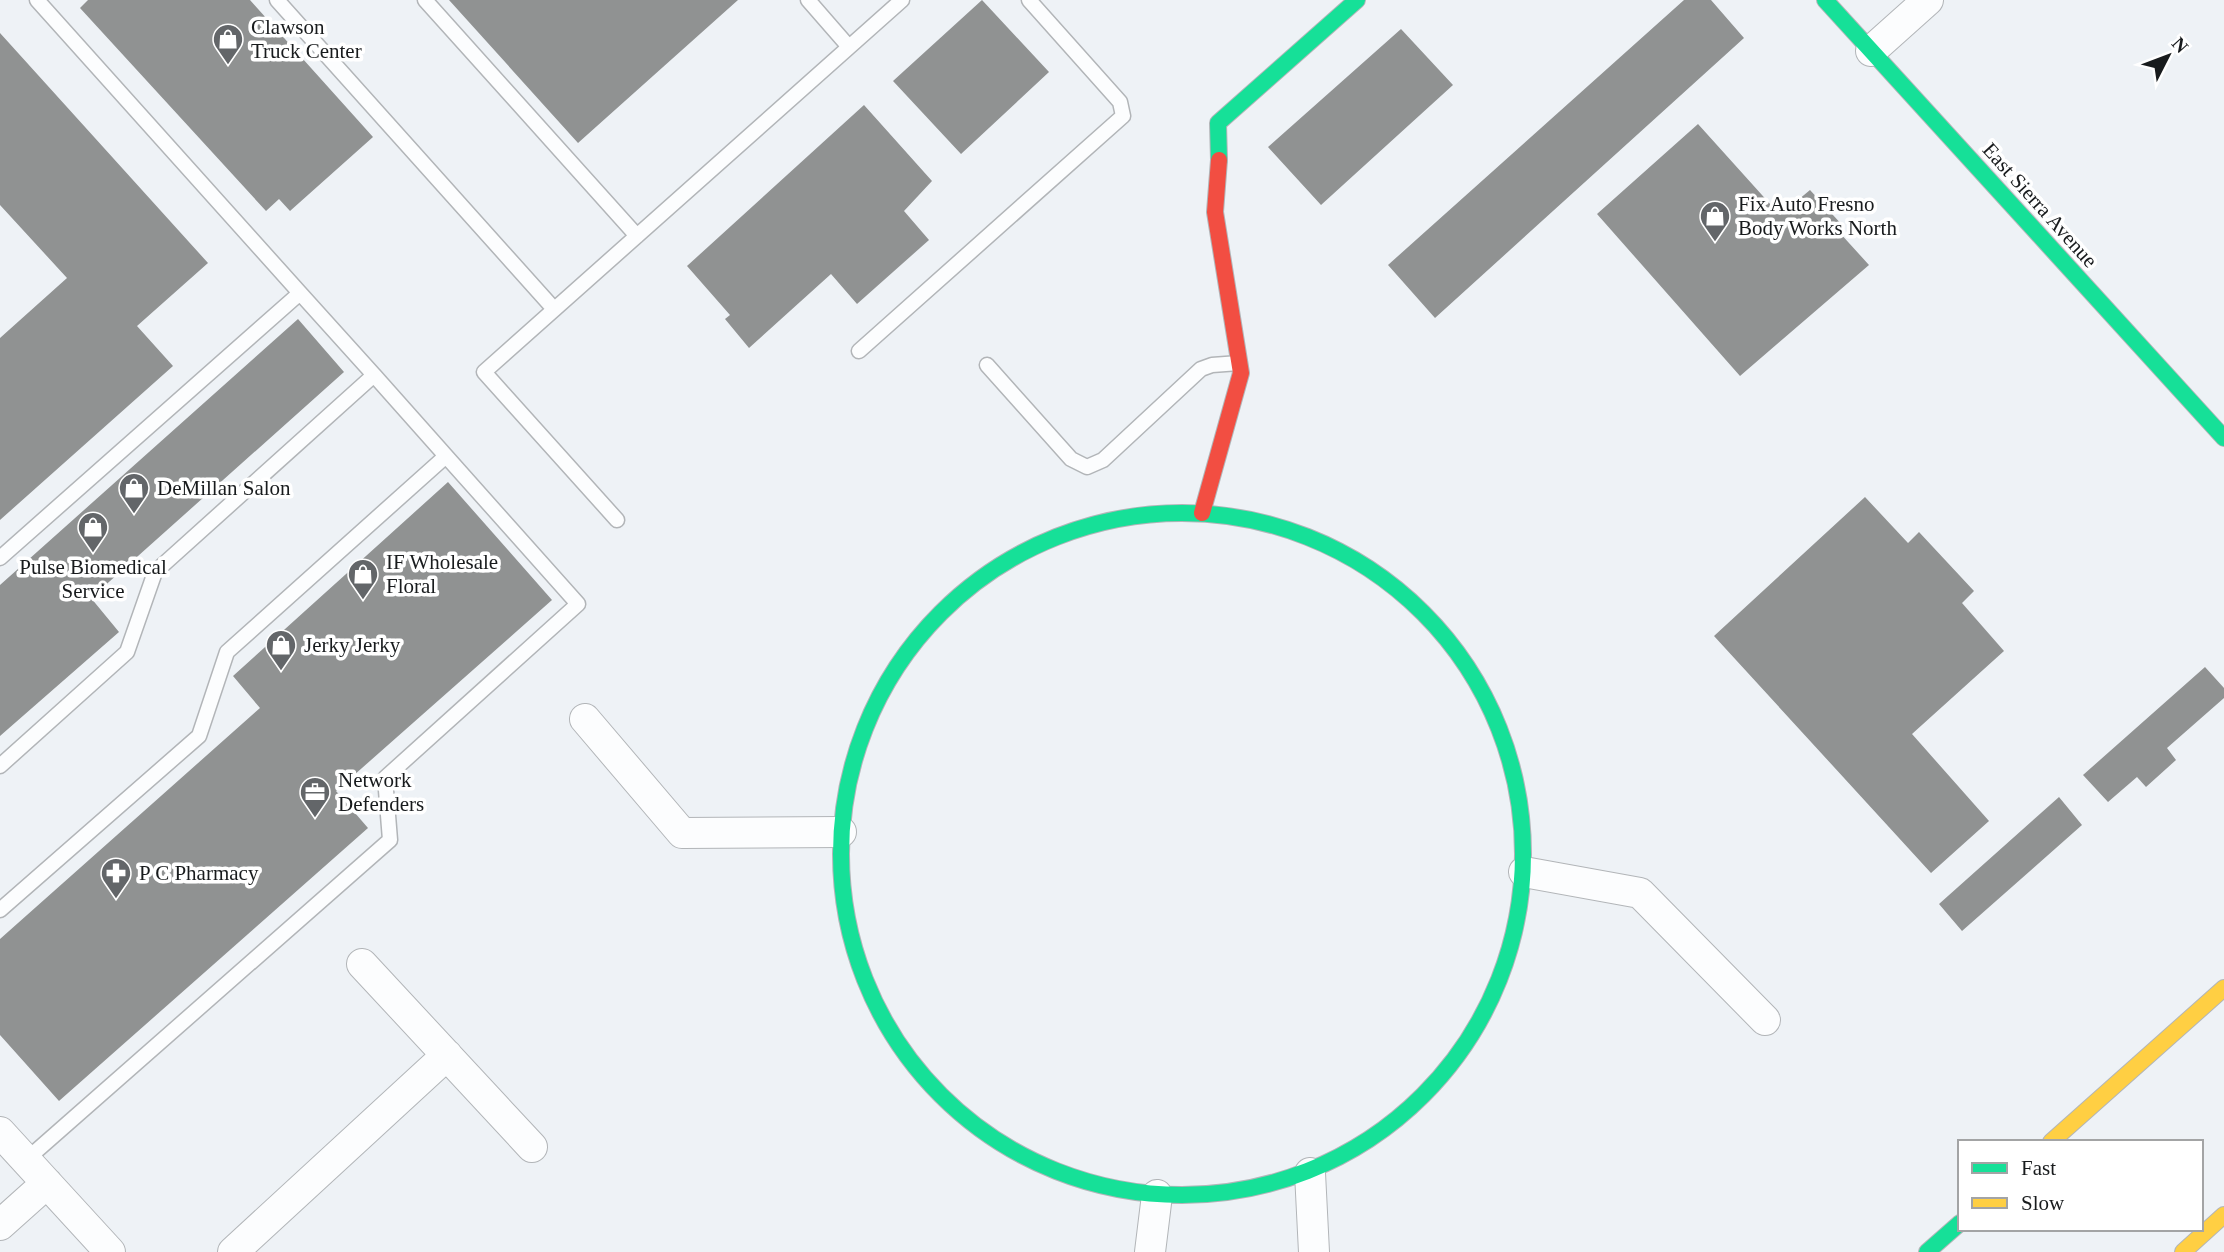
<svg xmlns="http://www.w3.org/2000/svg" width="2224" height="1252" font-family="'Times New Roman',serif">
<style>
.building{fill:#909292}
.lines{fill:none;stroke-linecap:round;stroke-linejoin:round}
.lane-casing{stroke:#b2b5b8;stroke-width:17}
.street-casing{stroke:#b2b5b8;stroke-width:32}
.fast-casing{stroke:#b2b5b8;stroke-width:18}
.slow-casing{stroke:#b2b5b8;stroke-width:18}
.jam-casing{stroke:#b2b5b8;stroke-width:18}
.lane{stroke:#fcfdfe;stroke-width:14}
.street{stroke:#fcfdfe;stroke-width:30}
.fast{stroke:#16e098;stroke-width:16}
.slow{stroke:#ffcf43;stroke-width:16}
.jam{stroke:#f24e42;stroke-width:16}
.labels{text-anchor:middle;stroke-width:7;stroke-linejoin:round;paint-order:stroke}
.poi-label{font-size:21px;fill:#181b1d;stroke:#fff;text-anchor:start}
.street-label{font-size:21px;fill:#181b1d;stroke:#fff}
</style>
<rect width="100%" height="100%" fill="#eef2f6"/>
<path class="building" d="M88 0H250L373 137 290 211 279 199 266 211 80 8Z
M449 0H738L578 143Z
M982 0 1049 72 961 154 893 81Z
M1684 0H1711L1744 38 1435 318 1388 265Z
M1401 29 1453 85 1321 205 1268 147Z
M0 33 208 263 137 326 173 366 0 520V338L67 278 0 205Z
M864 105 932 181 904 211 929 240 857 304 831 274 749 348 725 319 730 315 687 266Z
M1698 124 1780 215 1810 190 1844 227 1839 232 1869 265 1740 376 1597 214Z
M298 319 344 372 91 598 119 632 0 736V585Z
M448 482 552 600 336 791 368 828 59 1101 0 1035V939L260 708 233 676Z
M1865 497 1908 543 1919 532 1974 591 1962 603 2004 651 1912 734 1989 821 1931 873 1714 636Z
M2205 667 2224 688V698L2167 748 2176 760 2146 787 2137 777 2108 802 2083 775Z
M2059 797 2082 825 1962 931 1939 904Z"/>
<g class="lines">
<g class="lane-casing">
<path id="lane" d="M277 0 554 309
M425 0 637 236
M808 0 849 47
M300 293 374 375
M859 351 1123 116 1120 102 1029 0
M987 365 1071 459 1087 467 1103 460 1201 369 1212 365 1239 363
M617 520 484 372 902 0
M0 558 300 293 37 0
M0 766 127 652 155 572 374 375 446 456 227 652 199 736 0 910
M26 1160 390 840 385 778 578 604 446 456"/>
</g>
<g class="street-casing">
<path id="street" d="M1871 51 1928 0
M585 719 682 833 841 832
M1524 872 1640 893 1765 1020
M362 964 532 1147
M0 1132 110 1252
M1310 1173 1314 1252
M0 1225 47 1183
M233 1252 447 1055
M1150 1252 1157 1195"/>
</g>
<g class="fast-casing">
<path id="fast" d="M1825 0 2224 438
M1219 160 1218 123 1357 0
M841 854a341 341 0 1 1 682 0a341 341 0 1 1-682 0Z
M1927 1252 1960 1223"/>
</g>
<g class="slow-casing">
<path id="slow" d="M2051 1142 2224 988
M2183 1252 2224 1215"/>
</g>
<g class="jam-casing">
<path id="jam" d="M1202 513 1241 373 1215 212 1219 160"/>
</g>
<use href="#lane" class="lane"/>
<use href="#street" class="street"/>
<use href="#fast" class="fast"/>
<use href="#slow" class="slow"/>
<use href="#jam" class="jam"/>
</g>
<defs>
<g id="shop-pin" transform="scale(1.575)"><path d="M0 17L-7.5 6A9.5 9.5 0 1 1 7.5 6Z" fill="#636669" stroke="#fff"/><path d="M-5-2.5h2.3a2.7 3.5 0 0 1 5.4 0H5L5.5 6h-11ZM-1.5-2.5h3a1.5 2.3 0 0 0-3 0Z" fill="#fff"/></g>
<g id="office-pin" transform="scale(1.575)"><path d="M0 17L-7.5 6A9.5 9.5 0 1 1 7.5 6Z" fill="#636669" stroke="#fff"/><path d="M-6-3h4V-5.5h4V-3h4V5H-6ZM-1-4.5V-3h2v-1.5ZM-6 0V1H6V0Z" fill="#fff"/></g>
<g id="pharmacy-pin" transform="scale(1.575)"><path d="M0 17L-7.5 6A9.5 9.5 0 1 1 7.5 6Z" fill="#636669" stroke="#fff"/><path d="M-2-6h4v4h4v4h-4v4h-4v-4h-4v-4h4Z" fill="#fff"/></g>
</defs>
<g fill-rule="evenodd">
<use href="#shop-pin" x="228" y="39"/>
<use href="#shop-pin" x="1715" y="216"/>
<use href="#shop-pin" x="134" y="488"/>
<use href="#shop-pin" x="93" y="527"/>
<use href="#shop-pin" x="363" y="574"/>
<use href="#shop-pin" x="281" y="645"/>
<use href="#office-pin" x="315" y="792"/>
<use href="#pharmacy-pin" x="116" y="873"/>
</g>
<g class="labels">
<g class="poi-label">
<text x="251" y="34">Clawson<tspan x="251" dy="24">Truck Center</tspan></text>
<text x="1738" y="211">Fix Auto Fresno<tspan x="1738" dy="24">Body Works North</tspan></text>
<text x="157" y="495">DeMillan Salon</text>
<text x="386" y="569">IF Wholesale<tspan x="386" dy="24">Floral</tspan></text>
<text x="93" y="574" text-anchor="middle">Pulse Biomedical<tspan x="93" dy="24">Service</tspan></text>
<text x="304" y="652">Jerky Jerky</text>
<text x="338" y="787">Network<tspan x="338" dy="24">Defenders</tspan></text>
<text x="139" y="880">P C Pharmacy</text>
</g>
<g class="street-label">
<text transform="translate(2040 205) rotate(48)" y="7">East Sierra Avenue</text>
</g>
</g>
<rect x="1958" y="1140" width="245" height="91" fill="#ffffff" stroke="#a3a4a5" stroke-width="2"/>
<rect x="1972" y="1163" width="35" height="10" fill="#16e098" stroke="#a3a4a5" stroke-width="2"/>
<text x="2021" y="1175" font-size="21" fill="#181b1d">Fast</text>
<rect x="1972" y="1198" width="35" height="10" fill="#ffcf43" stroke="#a3a4a5" stroke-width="2"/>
<text x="2021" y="1210" font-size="21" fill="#181b1d">Slow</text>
<g transform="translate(2168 56) rotate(48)" stroke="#ffffff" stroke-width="5" paint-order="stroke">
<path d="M0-5L12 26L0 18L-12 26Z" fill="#181b1d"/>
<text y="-10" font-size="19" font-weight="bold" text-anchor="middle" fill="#181b1d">N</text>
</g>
</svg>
